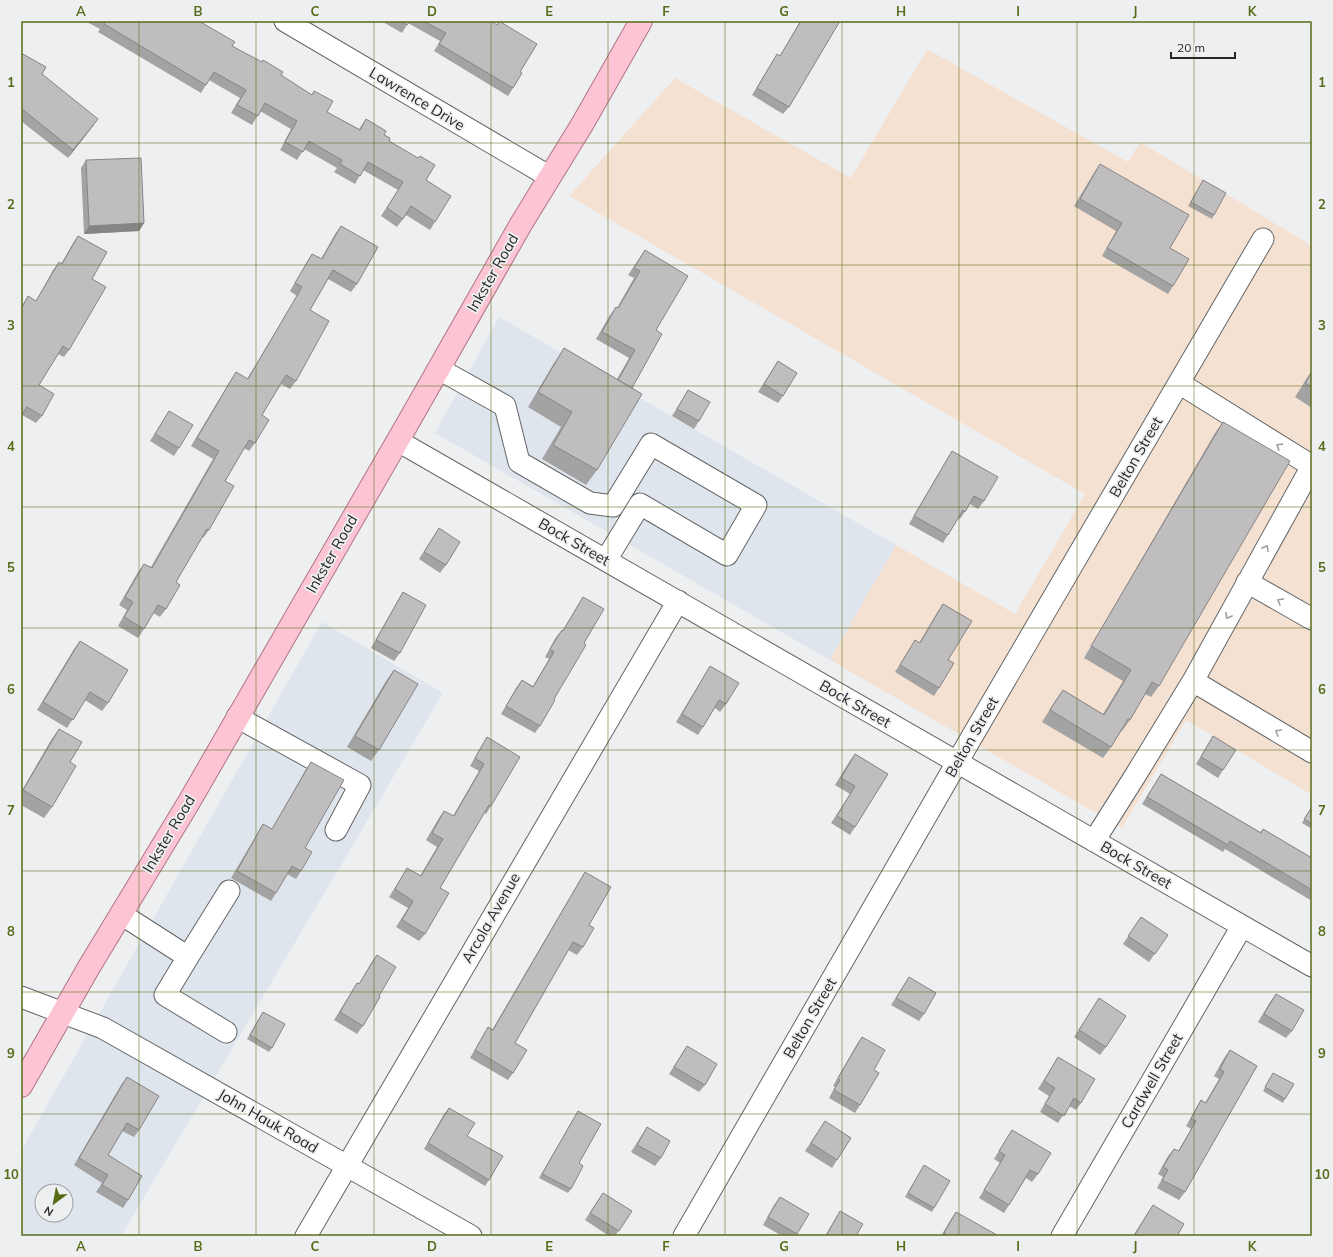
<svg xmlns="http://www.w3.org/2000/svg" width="1333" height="1257" font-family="Mulish,sans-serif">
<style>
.built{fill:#dfe5ed;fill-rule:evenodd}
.education{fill:#f5e1d2}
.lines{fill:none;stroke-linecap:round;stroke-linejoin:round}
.minor-casing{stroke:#646566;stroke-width:23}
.major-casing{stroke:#b17486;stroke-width:24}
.minor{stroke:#fff;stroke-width:21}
.major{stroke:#fdc5d4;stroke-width:22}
.wall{fill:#a4a3a3}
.shaded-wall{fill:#868485}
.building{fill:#bfbdbe;stroke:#868485}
.oneway{stroke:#9e9e9e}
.grid{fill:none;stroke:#586b18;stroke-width:1;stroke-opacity:0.55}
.labels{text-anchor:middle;stroke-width:3.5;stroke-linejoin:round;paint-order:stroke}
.street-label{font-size:15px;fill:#272728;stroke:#eeeff1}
.neatline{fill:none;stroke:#586b18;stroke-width:1.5}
.grid-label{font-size:13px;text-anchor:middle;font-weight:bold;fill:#586b18}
</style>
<rect width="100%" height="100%" fill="#eeeff1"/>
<path class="built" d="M499 317 896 545 830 660 435 433Z
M322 622 443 693 121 1236H21V1151ZM42 1191H66V1215H42Z"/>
<path class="education" d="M927 49 1128 162 1140 142 1312 246V795L1186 720 1122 828 830 660 896 545 1015 614 1085 494 569 196 675 78 851 178Z"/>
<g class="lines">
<g class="minor-casing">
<path id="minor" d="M285 21 550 177
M439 369 505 406 519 462 590 503 613 506 651 444 756 505 727 555 640 504 606 560
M1179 383 1312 466
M398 441 1312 966
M1247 582 1312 619
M1193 681 1312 752
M237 717 360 785 336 830
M1094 841 1135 776 1193 681 1312 466
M121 914 188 957 229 891
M188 957 165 995 226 1032
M21 997 103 1028 471 1236
M306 1236 678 601
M684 1236 970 740 1263 239
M1062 1236 1242 926"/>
</g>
<g class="major-casing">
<path id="major" d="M21 1086 89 967 189 802 409 421 521 224 583 123 641 21"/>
</g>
<use href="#minor" class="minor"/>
<use href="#major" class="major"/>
</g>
<path class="wall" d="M85 21H199L232 46 312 95 314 91 327 112 359 129 366 119 384 135 426 180 435 222 430 230 406 215 397 227 381 216 398 190 363 170 355 184 334 172 337 168 304 149 297 160 280 150 291 129 260 111 252 125 231 113 240 98 209 80 201 93 98 32 100 29Z
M384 21H491L520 72 513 88 508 96 434 51 440 41 408 23 402 33 383 22Z
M800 21H840L789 107 783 114 752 95 772 62 777 54 780 56Z
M21 53 93 126 68 158 21 121Z
M86 160 144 223 139 231 84 234 81 168Z
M1100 164 1170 248 1173 286 1168 294 1102 256 1116 231 1074 206 1095 171Z
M1203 180 1214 215 1212 219 1188 206Z
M341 226 357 284 351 292 328 279 310 310 296 381 290 389 281 384 262 415 255 443 249 451 244 448 225 481 209 530 203 538 202 537 176 582 166 609 160 617 153 613 144 629 138 638 118 626 127 610 119 605 138 572 144 564 151 567 213 459 191 446 230 381 236 372 247 379 297 296 290 291 307 262 312 254 321 259 335 234Z
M78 236 92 279 69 350 64 357 58 354 39 385 42 416 36 423 22 415 21 416V307L28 296 36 301 53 270 59 262 61 264 73 243Z
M645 250 656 330 597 470 586 485 542 459 561 427 528 407 554 363 564 348 617 379 629 358 596 339 610 315 616 307 617 308 634 278 628 275Z
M778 361 783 396 778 403 758 392Z
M1312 370V408L1295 397Z
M688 390 699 421 694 429 672 416Z
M169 411 179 448 174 456 150 441Z
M1223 422 1159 686 1151 697 1145 694 1130 720 1122 731H1121L1111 747 1103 758 1042 722 1055 701 1063 690 1103 714 1123 681 1084 658 1215 433Z
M952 451 984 501 978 509 970 504 960 519 958 518 943 543 909 524 947 459Z
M439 528 446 565 440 573 419 559Z
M403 592 400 653 394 661 371 648 398 600Z
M583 597 584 643 554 699 540 726 535 733 501 714 516 688 522 680 533 686 549 659 545 657 556 637 562 630H563L578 605Z
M943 604 948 660 939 688 934 696 895 672 915 640 919 643 938 611Z
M80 641 108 703 102 711 85 700 67 728 37 710 74 649Z
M710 666 726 704 720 712 715 708 703 727 698 735 676 722 705 674Z
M394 670 379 750 371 761 347 747 386 681Z
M59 729 70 762 52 807 44 818 21 805V792L51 740Z
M1213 736 1223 770 1218 778 1196 764Z
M487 737 491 806 486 814 484 813 440 888 425 934 419 941 396 927 408 908 389 897 407 868 420 876 437 847 426 840 439 818 444 811 453 816 479 771 470 766 482 745Z
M855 754 888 774 850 835 831 823 850 794 835 785 849 762Z
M311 762 305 848 301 871 296 879 287 874 276 893 271 901 231 878 258 832 263 824 272 829 306 769Z
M1161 774 1260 832 1263 829 1312 858V901L1225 849 1223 852 1142 804Z
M1312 806V829L1302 823Z
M585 872 589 925 583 947 577 955 568 950 515 1043 513 1073 508 1080 470 1058 488 1027 492 1030 580 880Z
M1141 917 1168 935 1149 962 1123 944Z
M377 955 379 996 363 1026 357 1034 334 1020 352 991 357 983 359 984 371 963Z
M909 977 924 1014 919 1021 891 1005Z
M1276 994 1292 1031 1286 1038 1258 1022 1270 1002Z
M1099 998 1106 1047 1100 1055 1074 1037Z
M263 1012 272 1048 269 1052 247 1039Z
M862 1037 874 1070 860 1105 855 1113 829 1098 835 1087 833 1086 857 1044Z
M687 1046 705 1085 699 1092 669 1074Z
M1230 1050 1257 1066 1185 1192 1179 1200 1157 1188 1163 1177 1158 1174 1168 1156 1174 1149 1178 1151 1191 1129 1186 1126 1196 1108 1201 1100 1205 1103 1219 1079 1214 1076 1224 1058Z
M1058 1057 1081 1103 1076 1110 1069 1106 1058 1123 1040 1112 1049 1096 1038 1089Z
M1273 1073 1285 1099 1283 1103 1263 1091Z
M127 1077 139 1130 134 1137 122 1131 108 1155 128 1200 123 1208 96 1192 102 1183 74 1165 121 1085Z
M449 1108 467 1136 489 1180 485 1186 424 1149 444 1114Z
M578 1111 579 1163 571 1189 568 1193 539 1178Z
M825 1121 837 1160 832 1168 805 1151Z
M647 1127 661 1158 655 1166 631 1152Z
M1012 1130 1038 1174 1032 1182 1026 1178 1009 1205 1004 1213 979 1198 1000 1163 994 1159Z
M924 1165 934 1208 932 1212 905 1197Z
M603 1193 632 1211 615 1236H609L585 1220Z
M780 1197 809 1214 795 1236H782L763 1225 774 1205Z
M1153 1205 1177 1236H1133L1145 1217Z
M840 1211 856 1236H825L835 1219Z
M956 1212 996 1236H941L951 1219Z"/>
<path class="shaded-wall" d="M98 119 93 126 68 158 73 150Z
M144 223 139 231 84 234 89 226Z"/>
<path class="building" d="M105 21H199L235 42 232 46 262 62 263 60 283 72 281 75 312 95 314 91 333 101 327 112 360 130 366 119 386 131 384 135 390 138 389 141 418 158 420 156 435 165 426 180 451 196 435 222 411 206 403 219 387 208 403 182 368 162 360 176 340 164 342 160 309 141 303 152 285 142 297 121 265 103 258 116 237 105 246 90 214 72 206 85 104 24Z
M400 21H410L407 25Z
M423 21H491L497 25 499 21 537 44 520 72 522 73 513 88 439 44 446 33Z
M801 21H840L789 107 757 88 777 54 780 56Z
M21 53 46 67 42 74 98 119 73 150 22 109 21 111Z
M141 158 144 223 89 226 86 160Z
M1100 164 1189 215 1170 248 1189 259 1173 286 1107 248 1122 223 1080 199Z
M1203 180 1226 193 1214 215 1191 202Z
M341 226 378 247 357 284 333 270 310 310 329 321 296 381 286 375 262 415 269 420 255 443 249 440 225 481 234 486 209 530 207 529 176 582 180 585 166 609 158 605 144 629 124 617 133 602 125 597 144 564 152 568 219 451 197 438 236 372 248 379 302 287 295 283 312 254 322 259Z
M78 236 107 252 92 279 106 287 69 350 63 346 39 385 54 394 42 416 27 407 21 416V309L28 296 36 301 59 262 62 264Z
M645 250 688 276 656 330 662 334 632 388 618 380 635 350 602 332 616 307 618 308 640 271 634 268Z
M564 348 642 394 597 470 553 445 572 412 538 392Z
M778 361 797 373 783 396 764 384Z
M1312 372V387L1305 383Z
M688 390 710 402 699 421 677 409Z
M169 411 193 425 179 448 155 434Z
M1223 422 1290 461 1159 686 1152 682 1130 720 1128 719 1111 747 1050 710 1063 690 1104 715 1131 670 1091 646Z
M952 451 998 477 984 501 974 496 965 512 963 510 948 535 914 516Z
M439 528 460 542 446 565 424 552Z
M403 592 426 605 400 653 376 640Z
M583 597 604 609 584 643 586 645 554 699 555 700 540 726 506 706 522 680 533 687 554 652 550 649 562 630 563 631Z
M943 604 972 621 948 660 954 663 939 688 900 665 915 640 920 643Z
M80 641 128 670 108 703 90 692 73 720 43 702Z
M710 666 739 683 726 704 719 700 703 727 682 714Z
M394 670 418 684 379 750 355 736Z
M59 729 82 742 70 762 76 766 52 807 23 790Z
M1213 736 1236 750 1223 770 1201 757Z
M487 737 520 757 491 806 489 805 440 888 449 893 425 934 402 920 413 901 395 889 407 868 421 876 443 839 432 833 444 811 454 816 484 764 475 758Z
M855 754 888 774 855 827 837 816 855 786 841 778Z
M311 762 344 780 305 848 312 852 301 871 292 866 276 893 237 871 263 824 272 829Z
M1161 774 1261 833 1263 829 1312 858V890L1230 841 1228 845 1147 797Z
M1312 807V824L1304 819Z
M585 872 611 887 589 925 594 928 583 947 573 942 515 1043 527 1050 513 1073 475 1050 488 1027 493 1030Z
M1141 917 1168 935 1155 954 1128 936Z
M377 955 396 967 379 996 380 997 363 1026 340 1012 357 983 359 984Z
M909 977 936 993 924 1014 896 998Z
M1276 994 1304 1010 1292 1031 1264 1014Z
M1099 998 1126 1016 1106 1047 1079 1030Z
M263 1012 285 1024 272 1048 250 1035Z
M862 1037 885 1050 874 1070 879 1073 860 1105 834 1090 840 1080 838 1078Z
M687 1046 717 1064 705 1085 674 1067Z
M1230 1050 1257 1066 1185 1192 1162 1180 1168 1170 1163 1167 1174 1149 1179 1151 1196 1121 1191 1119 1201 1100 1206 1103 1224 1072 1220 1069Z
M1058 1057 1095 1079 1081 1103 1074 1098 1064 1116 1045 1104 1055 1088 1044 1081Z
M1273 1073 1294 1084 1285 1099 1265 1087Z
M127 1077 159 1096 139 1130 127 1123 108 1155 142 1176 128 1200 102 1185 108 1175 79 1158Z
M449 1108 475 1123 467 1136 503 1156 489 1180 428 1143Z
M578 1111 601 1124 579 1163 583 1166 571 1189 542 1174Z
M825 1121 851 1138 837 1160 811 1143Z
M647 1127 670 1141 661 1158 637 1145Z
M1012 1130 1051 1153 1038 1174 1030 1170 1009 1205 984 1190 1005 1155 999 1151Z
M924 1165 950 1181 934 1208 908 1193Z
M603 1193 632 1211 619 1231 590 1213Z
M780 1197 809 1214 797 1234 768 1217Z
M1153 1205 1184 1224 1177 1236H1134Z
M840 1211 863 1224 856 1236H826Z
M956 1212 997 1235 996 1236H949L944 1233Z"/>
<defs><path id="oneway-chevron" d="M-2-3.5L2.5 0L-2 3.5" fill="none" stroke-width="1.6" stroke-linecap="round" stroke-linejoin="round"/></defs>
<g class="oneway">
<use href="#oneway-chevron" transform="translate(1279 446) rotate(-148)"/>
<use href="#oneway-chevron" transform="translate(1266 548) rotate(-61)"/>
<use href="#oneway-chevron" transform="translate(1280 601) rotate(-150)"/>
<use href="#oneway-chevron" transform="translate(1228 616) rotate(119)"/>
<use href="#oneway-chevron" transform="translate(1278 732) rotate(-149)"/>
</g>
<path class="grid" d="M139 21V1236M256 21V1236M374 21V1236M491 21V1236M608 21V1236M725 21V1236M842 21V1236M959 21V1236M1077 21V1236M1194 21V1236M21 143H1312M21 265H1312M21 386H1312M21 507H1312M21 628H1312M21 750H1312M21 871H1312M21 992H1312M21 1114H1312"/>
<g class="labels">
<g class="street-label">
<text transform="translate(417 99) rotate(31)" y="5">Lawrence Drive</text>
<text transform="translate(493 273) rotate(-60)" y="5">Inkster Road</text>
<text transform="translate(1136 457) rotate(-60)" y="5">Belton Street</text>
<text transform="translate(574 542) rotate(30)" y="5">Bock Street</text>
<text transform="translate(332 554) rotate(-60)" y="5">Inkster Road</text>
<text transform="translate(855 704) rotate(30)" y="5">Bock Street</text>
<text transform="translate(972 737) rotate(-60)" y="5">Belton Street</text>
<text transform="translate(169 834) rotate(-59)" y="5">Inkster Road</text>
<text transform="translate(1136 865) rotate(30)" y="5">Bock Street</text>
<text transform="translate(491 918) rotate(-60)" y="5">Arcola Avenue</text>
<text transform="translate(810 1018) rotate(-60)" y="5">Belton Street</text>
<text transform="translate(1152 1081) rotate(-60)" y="5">Cardwell Street</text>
<text transform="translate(268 1121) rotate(30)" y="5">John Hauk Road</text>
</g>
</g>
<rect width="1333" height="1257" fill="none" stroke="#eeeff1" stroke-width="44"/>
<g transform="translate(54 1203) rotate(212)"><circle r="19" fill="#eeeff1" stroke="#9e9fa1"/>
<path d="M0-3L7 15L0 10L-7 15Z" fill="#586b18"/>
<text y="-6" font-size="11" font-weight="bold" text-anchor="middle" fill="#272728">N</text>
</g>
<path d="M1171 52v6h64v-6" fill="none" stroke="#272728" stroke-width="2"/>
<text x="1177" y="52" font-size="12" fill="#272728" stroke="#eeeff1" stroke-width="3" paint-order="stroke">20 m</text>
<rect x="22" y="22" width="1289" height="1213" class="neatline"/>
<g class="grid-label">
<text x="81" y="16">A</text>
<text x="198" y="16">B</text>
<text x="315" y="16">C</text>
<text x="432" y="16">D</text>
<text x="549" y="16">E</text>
<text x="666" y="16">F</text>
<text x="784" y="16">G</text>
<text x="901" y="16">H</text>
<text x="1018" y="16">I</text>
<text x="1135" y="16">J</text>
<text x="1252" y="16">K</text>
<text x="11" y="87">1</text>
<text x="1322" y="87">1</text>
<text x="11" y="209">2</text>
<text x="1322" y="209">2</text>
<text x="11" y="330">3</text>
<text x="1322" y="330">3</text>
<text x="11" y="451">4</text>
<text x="1322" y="451">4</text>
<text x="11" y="572">5</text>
<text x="1322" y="572">5</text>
<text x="11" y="694">6</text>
<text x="1322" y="694">6</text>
<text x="11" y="815">7</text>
<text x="1322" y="815">7</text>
<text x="11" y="936">8</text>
<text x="1322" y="936">8</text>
<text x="11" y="1058">9</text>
<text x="1322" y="1058">9</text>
<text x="11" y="1179">10</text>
<text x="1322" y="1179">10</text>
<text x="81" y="1251">A</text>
<text x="198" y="1251">B</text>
<text x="315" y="1251">C</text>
<text x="432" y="1251">D</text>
<text x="549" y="1251">E</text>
<text x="666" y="1251">F</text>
<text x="784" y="1251">G</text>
<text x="901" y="1251">H</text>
<text x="1018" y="1251">I</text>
<text x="1135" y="1251">J</text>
<text x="1252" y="1251">K</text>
</g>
</svg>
